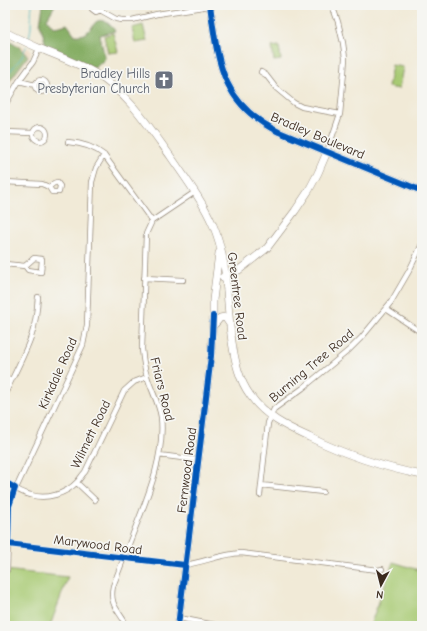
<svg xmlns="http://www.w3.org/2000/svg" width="427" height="631" font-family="'Comic Neue',sans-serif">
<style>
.built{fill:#eed7bb}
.green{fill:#a8ca73;stroke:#727a48}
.forest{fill:#86ae65;stroke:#606c42}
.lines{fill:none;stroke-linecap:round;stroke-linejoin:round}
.stream{stroke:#48b7bf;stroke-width:1}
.street-casing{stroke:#968a7a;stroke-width:6}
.secondary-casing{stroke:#968a7a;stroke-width:8}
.street{stroke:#fff;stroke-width:4.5}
.secondary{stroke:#fff;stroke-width:7}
.cycleway-casing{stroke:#f6f6f2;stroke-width:8}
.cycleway{stroke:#0057b8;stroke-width:6}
.labels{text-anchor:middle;stroke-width:3.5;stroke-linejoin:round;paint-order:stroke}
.worship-label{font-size:13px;fill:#5b616d;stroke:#f6f6f2;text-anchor:end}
.street-label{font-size:13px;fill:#3b2a1e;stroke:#f6f6f2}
</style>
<rect width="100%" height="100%" fill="#f6f6f2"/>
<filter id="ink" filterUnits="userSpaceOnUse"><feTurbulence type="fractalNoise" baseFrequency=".025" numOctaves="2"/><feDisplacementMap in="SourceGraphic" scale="8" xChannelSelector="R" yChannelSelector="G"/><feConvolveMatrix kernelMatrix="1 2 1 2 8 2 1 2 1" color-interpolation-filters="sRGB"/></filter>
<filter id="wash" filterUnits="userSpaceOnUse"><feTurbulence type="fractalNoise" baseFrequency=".012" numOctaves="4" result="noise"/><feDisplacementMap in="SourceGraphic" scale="16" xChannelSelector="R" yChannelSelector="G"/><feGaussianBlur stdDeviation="0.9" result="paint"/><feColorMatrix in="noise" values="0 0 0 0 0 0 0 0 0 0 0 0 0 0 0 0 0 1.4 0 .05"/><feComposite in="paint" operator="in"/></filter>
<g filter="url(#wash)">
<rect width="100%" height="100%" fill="#f1ead7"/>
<path class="built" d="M5 39 29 49 31 51V55L5 90Z"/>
<path class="green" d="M143 25 147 41 135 43 132 28Z
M113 33 118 52 108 53 104 36Z
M279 46 281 60 274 61 272 47Z
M392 65 403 67 399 89 388 87Z
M393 562 422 571V626H370Z
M5 570 68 577 50 626H5Z"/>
<path class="forest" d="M43 5H55L47 19 53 27 60 26 67 24 75 35C83 36 88 32 92 27 93 26 95 22 96 22 103 17 111 25 115 31L100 35 105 59 95 68 73 57 45 45V41L40 24Z
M5 39 21 48 28 56 5 87Z"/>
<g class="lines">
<path class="stream" d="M28 40C33 27 30 18 32 5
M5 77 22 57 26 47"/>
</g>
</g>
<g filter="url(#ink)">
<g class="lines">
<g class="street-casing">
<path id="street" d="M93 5 92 9 96 12 100 10 101 8 100 5
M418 5 422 8
M100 10 116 19 122 20H132L157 14 216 5
M261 72 266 75 276 88 294 103 302 107 340 114
M35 86a6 6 0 1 1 12 0a6 6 0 1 1-12 0Z
M19 81 35 85
M5 105 19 81 33 62 39 49
M33 134a7 7 0 1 1 14 0a7 7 0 1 1-14 0Z
M5 132 33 133
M68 142C81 143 93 146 104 155L152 221
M327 152 340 114 344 72 345 58 343 43 338 22 332 5
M5 182 42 184 49 187 52 192H59L60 186 57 182 54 183 49 187
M5 264 25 266 34 258 42 259 41 272 28 270 25 266
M144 278 183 280
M386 309 422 333
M5 377 11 381
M5 394C14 374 25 355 32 334 36 322 37 310 38 297
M159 455 198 460
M5 482C13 487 21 493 31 495 46 500 66 494 77 482 80 479 82 475 85 472L124 391 134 382 147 377
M77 483 95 500
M261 485 323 492
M260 495 268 423 274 409 303 388 349 350 362 337 391 302 409 271 422 244
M8 544 185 565C204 562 222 554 241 553L378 570 382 569
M7 570 9 506 11 499 83 345 87 325 92 182 96 168 104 155
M179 618 220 626
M127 626C119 610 109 606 113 586 121 566 128 546 136 526 149 494 165 453 161 417 159 403 151 390 147 376 144 368 143 359 142 349L146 234 152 221 195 192"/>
</g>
<g class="secondary-casing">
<path id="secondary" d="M210 5C218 62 221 104 279 132L422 191
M5 32C17 38 29 44 41 49 58 56 77 63 93 72 128 93 148 125 171 157 186 179 202 200 213 225 229 262 226 303 232 342 235 361 239 380 250 395 264 416 287 427 309 437 346 455 382 467 422 475
M223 277 226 275 239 270 267 248 295 211 309 190 318 173 327 152
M213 326 220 318 225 317 229 323
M178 626 211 356 213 316V300L219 253 221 250"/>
</g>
<use href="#street" class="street"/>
<use href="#secondary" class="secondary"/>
<g class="cycleway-casing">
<path id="cycleway" d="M210 5C218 62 221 104 279 132L422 191
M5 482 15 488 9 506 8 544 185 565
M178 626 211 356 213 316"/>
</g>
<use href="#cycleway" class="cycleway"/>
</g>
</g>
<defs>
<g id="church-square" transform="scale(1)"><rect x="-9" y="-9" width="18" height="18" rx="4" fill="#6b7280" stroke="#f6f6f2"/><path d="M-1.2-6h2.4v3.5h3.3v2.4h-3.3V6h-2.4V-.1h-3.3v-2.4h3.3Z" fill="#fff"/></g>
</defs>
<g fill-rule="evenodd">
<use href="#church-square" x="164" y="80"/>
</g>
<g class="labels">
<g class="worship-label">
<text x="150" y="78">Bradley Hills<tspan x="150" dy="15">Presbyterian Church</tspan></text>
</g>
<g class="street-label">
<text transform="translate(318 135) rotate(23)" y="5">Bradley Boulevard</text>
<text transform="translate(238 296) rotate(83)" y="5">Greentree Road</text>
<text transform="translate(311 365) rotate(-40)" y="5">Burning Tree Road</text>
<text transform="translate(57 373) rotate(-66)" y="5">Kirkdale Road</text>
<text transform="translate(163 389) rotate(76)" y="5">Friars Road</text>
<text transform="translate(90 434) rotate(-64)" y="5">Wilmett Road</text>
<text transform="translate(186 470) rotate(-83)" y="5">Fernwood Road</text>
<text transform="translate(98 544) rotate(7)" y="5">Marywood Road</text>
</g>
</g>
<rect width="427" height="631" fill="none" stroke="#f6f6f2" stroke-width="20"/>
<g transform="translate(381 585) rotate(187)" stroke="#f6f6f2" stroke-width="3" paint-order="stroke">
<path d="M0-3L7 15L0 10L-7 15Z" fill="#3b2a1e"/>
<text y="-6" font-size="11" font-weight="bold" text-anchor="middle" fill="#3b2a1e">N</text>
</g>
</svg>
